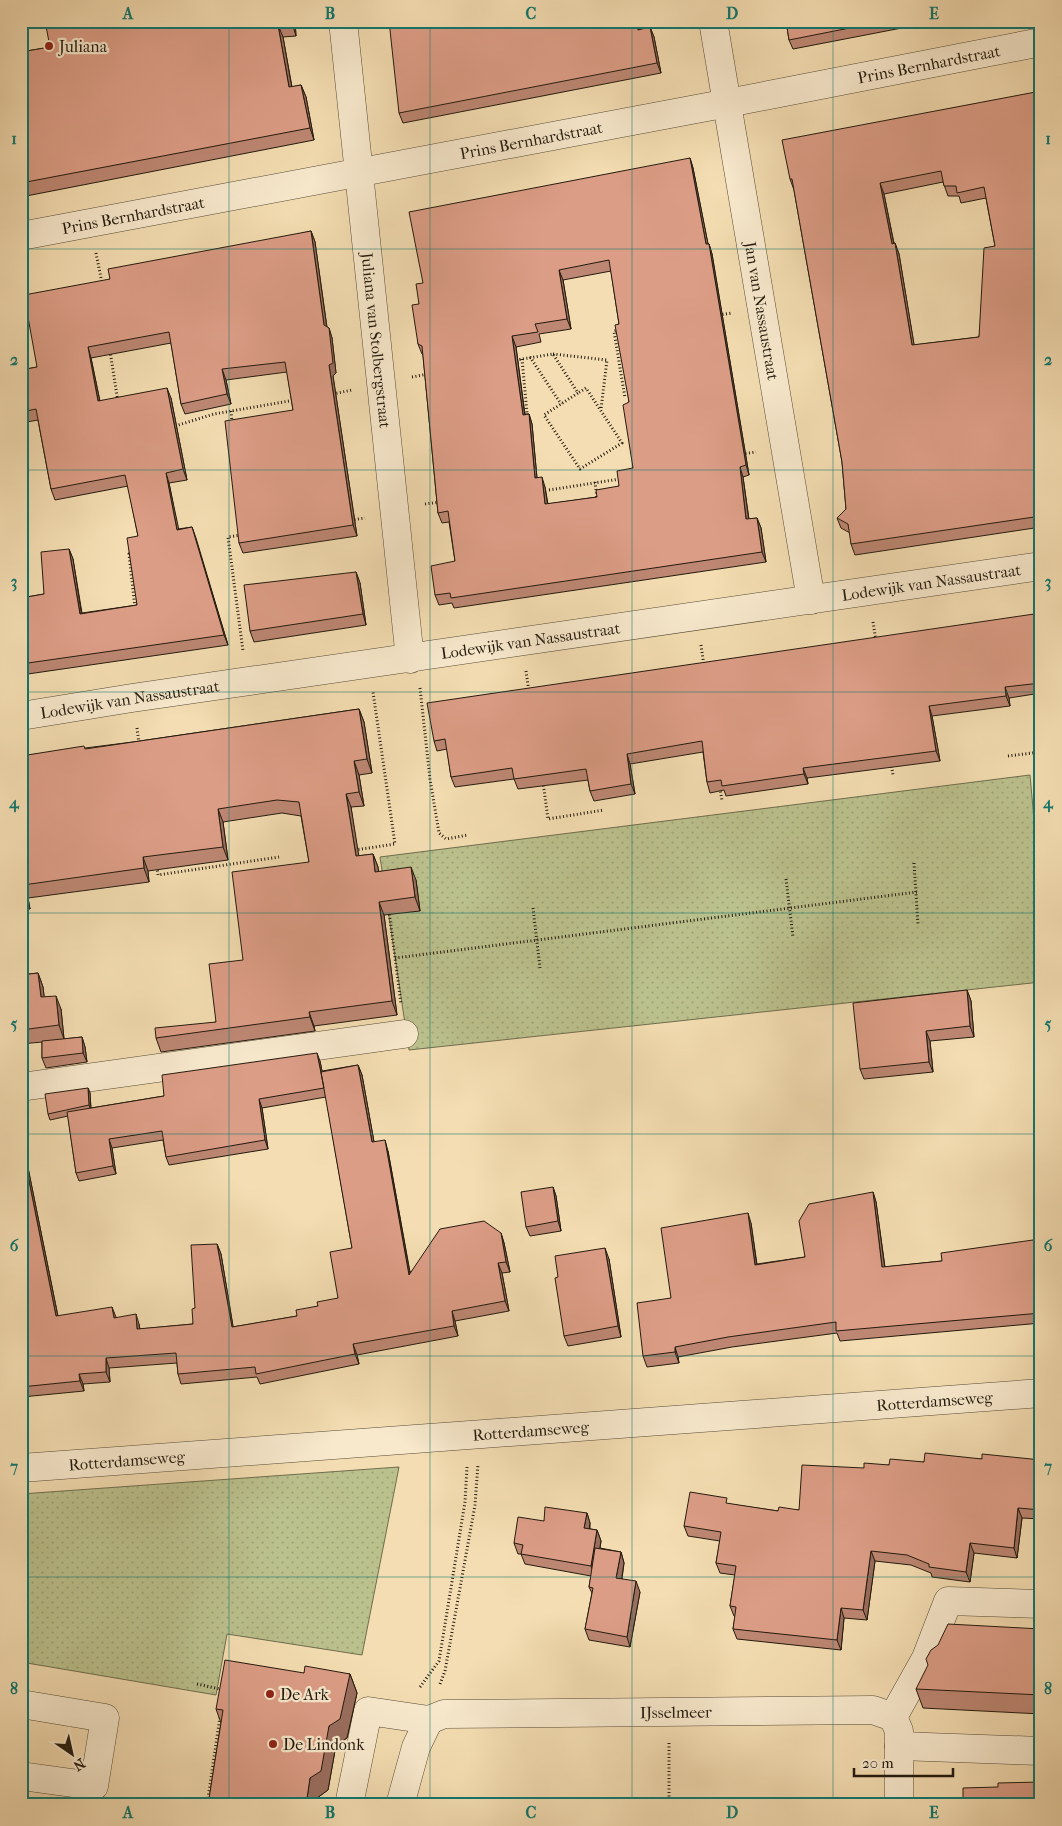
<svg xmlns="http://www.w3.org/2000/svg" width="1062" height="1826" font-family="'IM FELL French Canon',serif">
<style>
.green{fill:url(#green-dots);stroke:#6f6e4e}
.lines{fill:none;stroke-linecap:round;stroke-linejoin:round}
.minor-casing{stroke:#574b37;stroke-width:29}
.path{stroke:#231a0e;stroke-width:3;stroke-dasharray:1 2.5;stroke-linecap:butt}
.minor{stroke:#f8e9cd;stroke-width:28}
.wall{fill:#bd8773;stroke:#231a0e;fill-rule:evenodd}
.shaded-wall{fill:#9a6e5e;stroke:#231a0e}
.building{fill:#dc9d86;stroke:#231a0e;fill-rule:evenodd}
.grid{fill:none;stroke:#0f766e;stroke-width:1;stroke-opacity:0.55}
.poi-dot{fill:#8f2418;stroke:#f8e9cd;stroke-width:2}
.labels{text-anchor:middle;stroke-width:4.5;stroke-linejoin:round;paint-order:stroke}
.poi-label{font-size:16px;fill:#231a0e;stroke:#f8e9cd;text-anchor:start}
.street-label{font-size:16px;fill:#231a0e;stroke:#f8e9cd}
.neatline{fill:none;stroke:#0f766e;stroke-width:2}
.grid-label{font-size:16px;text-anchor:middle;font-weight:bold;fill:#0f766e}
</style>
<defs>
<pattern id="green-dots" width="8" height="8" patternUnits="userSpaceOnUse" patternTransform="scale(1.25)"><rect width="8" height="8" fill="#bbc18d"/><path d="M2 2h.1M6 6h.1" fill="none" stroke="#a0a578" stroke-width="1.8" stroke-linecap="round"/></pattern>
</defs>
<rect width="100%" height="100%" fill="#f4ddb2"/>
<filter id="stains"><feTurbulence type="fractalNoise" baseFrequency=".004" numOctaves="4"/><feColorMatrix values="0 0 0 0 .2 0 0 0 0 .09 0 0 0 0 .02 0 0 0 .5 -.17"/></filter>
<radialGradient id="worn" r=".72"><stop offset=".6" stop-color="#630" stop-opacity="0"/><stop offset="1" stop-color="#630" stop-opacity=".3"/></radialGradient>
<path class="green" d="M1030 775 1041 897V982L409 1050 380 857Z
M399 1467 362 1655 227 1634 216 1695 21 1662V1494Z"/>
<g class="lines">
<g class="minor-casing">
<g id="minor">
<path id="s1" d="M343 21 410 659"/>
<path id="s2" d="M713 21 811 600"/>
<path id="s3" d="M21 236 728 103 1041 42"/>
<path id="s4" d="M21 716 132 698 1041 566"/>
<path d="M21 1087 404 1034"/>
<path id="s5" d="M21 1468 1041 1393"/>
<path d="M21 1704 105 1718 94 1786 21 1776"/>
<path d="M893 1717 926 1658 948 1601 1041 1604"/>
<path id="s6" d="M429 1720 444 1714 873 1710 893 1717 899 1731V1746L1041 1751"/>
<path d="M899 1746V1805"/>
<path d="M349 1805 368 1711 429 1720"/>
<path d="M400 1805 416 1747 429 1720"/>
</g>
</g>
<path class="path" d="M96 253 102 283
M719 315 732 313
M619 330 614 331 625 398
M110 351 118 402
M553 354 607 360 601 409
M530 357 561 404
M522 359 527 413
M516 360 553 354 578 393 544 415 580 469 622 443 586 388 578 393
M412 377 428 374
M333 394 352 390
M231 411 232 422
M172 427 214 414 295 400
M742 454 756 452
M595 482 597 499
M549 490 620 479
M425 504 441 502
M351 520 365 518
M241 535 228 537 243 651
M133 553 129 554 135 608
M873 622 876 641
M701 645 704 666
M526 671 529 692
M420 688 430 779 439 833 446 839 468 835
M137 728 139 744
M1008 756 1041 752
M891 763 893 775
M543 782 548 819 604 810
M720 788 722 801
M355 850 395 844 373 692
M914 863 918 925
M157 867 158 875 279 857
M786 879 793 937
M533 908 540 968
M389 911 401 1004
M395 958 917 892
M197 1684 224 1690
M440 1684 445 1671 475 1505 478 1464
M420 1687 439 1661 465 1502 467 1467
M669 1743V1805
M207 1805 220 1717"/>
<use href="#minor" class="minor"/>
</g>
<path class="wall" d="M295 21 296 36 283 37 292 87 301 85 306 97 314 140 21 197V52L50 47Z
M786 21H938L793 49 789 40Z
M650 27 654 37 661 73 403 123 399 113 639 29Z
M1041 91V527L855 555 851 544 850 533 841 528 837 518 846 509 842 462 794 190 790 179ZM943 182 948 196H959L961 203 986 198 995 246 979 337 914 345 899 254 895 243H894L884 194Z
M690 158 693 168 708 244H709L712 254 749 475 743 477 749 519 757 518 761 528 766 562 454 608 452 603 439 605 435 595 455 561 449 522 442 523 438 513 423 355 422 354 418 344 419 304 423 283ZM611 271 619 324 629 402 633 468 619 486 597 497 548 504 545 487 537 478 532 424 529 414H525L516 347 541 342 539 334 571 329 563 280Z
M311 231 315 242 327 327 329 328 332 338 336 373 333 376 357 536 243 553 239 543 293 410 287 372 226 380 231 404 185 414 181 404 171 343 91 358 100 401 171 398 187 480 169 483 178 529 192 527 228 645 21 675V598L44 594 69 549 73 559 82 613 137 605 138 536 128 486 55 500 51 489 38 420 21 423V370L37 367 110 279Z
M356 572 360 583 366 625 254 642 250 631Z
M1041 613V693L1009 698 1010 706 932 716 940 761 807 778 808 784 726 796 724 790 710 793 707 782 703 752 630 764 635 794 594 801 590 791 588 780 518 789 514 779 455 787 451 777 447 749 437 751 434 741Z
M359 709 364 722 372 773 359 775 364 806 351 807 358 856 373 854 378 867V871L416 880 420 911 384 915 397 1015 314 1026 315 1031 161 1052 156 1038 216 1022 243 960 309 862 301 816 282 813 223 822 228 860 148 871 149 882 28 898 30 909 21 910V756L133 742Z
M38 973 43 987 44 997 61 1009 64 1039 82 1037 85 1047 87 1062 46 1068 42 1058V1042L21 1044V975Z
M967 990 971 1001 974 1037 930 1041 933 1072 864 1079 860 1069Z
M320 1061 322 1071 358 1065 362 1075 374 1142 388 1151 410 1272 501 1233 504 1243 510 1272 502 1273 509 1311 455 1321 458 1336 357 1355 359 1364 260 1384 257 1377 181 1384 178 1374 177 1363 109 1368 110 1382 83 1384 84 1391 22 1397 21 1133 58 1316 116 1318 139 1324 140 1329 193 1324 195 1308 217 1244 221 1254 233 1327 297 1316 318 1306 338 1298 352 1248 326 1097 262 1108 268 1149 169 1165 166 1157 163 1140 112 1148 116 1174 79 1181 76 1173 68 1116 50 1120 48 1114 88 1088 90 1093 91 1108 164 1096Z
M553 1187 556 1196 561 1231 530 1236 526 1227Z
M873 1192 876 1202 885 1267 942 1261 1040 1239 1041 1213V1323L840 1341 837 1333 732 1347 678 1357 679 1363 647 1367 643 1356 671 1298 751 1223 757 1264 805 1257Z
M609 1259 621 1337 568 1346 564 1336Z
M982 1459 1041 1460V1519L1022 1518 1017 1558 974 1553 970 1582 932 1577 931 1573 911 1565 875 1561 867 1620 844 1618 841 1650 737 1639 733 1629 735 1617 734 1616 730 1606 735 1575 720 1573 716 1563 720 1541 688 1536 684 1526 729 1504 778 1511 799 1510 864 1468 889 1465 924 1462Z
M587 1513 590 1523V1529L597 1530 601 1541 600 1548 621 1552 624 1563 622 1579 640 1592 630 1647 589 1640 585 1629 592 1593 589 1587 591 1576 525 1564 521 1554H518L514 1543 544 1521Z
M1041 1629V1714L923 1708 916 1689Z
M304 1673 350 1674 357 1693 347 1738 336 1745 328 1790 317 1798 316 1805H208L221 1723 216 1709Z"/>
<path class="shaded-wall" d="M291 21H295L296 36 292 23Z
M636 21H638L641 40 638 30Z
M278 25 283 37 294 100 289 87Z
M650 27 654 37 661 73 657 63Z
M301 85 306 97 314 140 310 128Z
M690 158 693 168 710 254 706 244Z
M880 183 884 194 896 255 892 244Z
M311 231 315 242 328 336 324 325Z
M895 243 899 254 916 356 912 345Z
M709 244 712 254 749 475 746 465Z
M559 270 563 280 571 329 567 319Z
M329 328 332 338 336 373 333 376 357 536 353 525 329 365Z
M512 336 516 347 526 425 523 415Z
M88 347 91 358 102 412 98 401Z
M222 369 226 380 231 404 227 394Z
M167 388 171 398 187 480 183 469Z
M529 414 532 424 538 489 535 478Z
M740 467 743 477 750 529 746 519Z
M166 473 169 483 181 540 177 530Z
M542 477 545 487 549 514 545 504Z
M757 518 761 528 766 562 762 552Z
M192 527 196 538 228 645 224 635Z
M69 549 73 559 83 624 80 614Z
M356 572 360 583 366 625 363 614Z
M1005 687 1009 698 1010 706 1006 696Z
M929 706 932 716 940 761 936 751Z
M359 709 364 722 372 773 367 759Z
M627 754 630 764 635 794 631 784Z
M354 761 359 775 364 806 359 792Z
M803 768 807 778 808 784 804 774Z
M346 794 351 807 361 869 356 856Z
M218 809 223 822 228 860 223 847Z
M373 854 378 867 380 885 375 872Z
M143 857 148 871 149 882 144 868Z
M411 867 416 880 420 911 415 897Z
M23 885 28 898 30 909 25 895Z
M379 902 384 915 397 1015 392 1001Z
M38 973 43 987 46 1011 41 997Z
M967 990 971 1001 974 1037 970 1026Z
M56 996 61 1009 64 1039 59 1025Z
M309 1012 314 1026 315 1031 310 1017Z
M926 1031 930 1041 933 1072 929 1062Z
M82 1037 85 1047 87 1062 83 1053Z
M317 1053 320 1061 327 1097 324 1088Z
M358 1065 362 1075 376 1153 372 1142Z
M88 1088 90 1093 91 1111 89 1105Z
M259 1099 262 1108 268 1149 265 1140Z
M21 1133 60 1327 56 1316 21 1141Z
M109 1139 112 1148 116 1174 113 1166Z
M385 1140 388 1151 412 1285 409 1275Z
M553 1187 556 1196 561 1231 558 1221Z
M873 1192 876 1202 886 1277 882 1267Z
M748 1213 751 1223 758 1275 755 1265Z
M501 1233 504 1243 510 1272 506 1262Z
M217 1244 221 1254 235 1338 232 1327Z
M605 1248 609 1259 621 1337 618 1326Z
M498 1263 502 1273 509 1311 505 1301Z
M112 1307 116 1317 118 1328 114 1318Z
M452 1311 455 1321 458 1336 454 1326Z
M136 1314 139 1324 141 1339 137 1329Z
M353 1344 357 1355 359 1364 355 1354Z
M675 1347 678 1357 679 1363 675 1352Z
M106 1358 109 1368 110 1382 106 1372Z
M79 1374 83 1384 84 1391 80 1381Z
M1018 1508 1022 1518 1017 1558 1014 1548Z
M587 1513 590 1523 588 1538 584 1528Z
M597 1530 601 1541 595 1576 591 1566Z
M970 1543 974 1553 970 1582 966 1572Z
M871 1551 875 1561 867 1620 863 1610Z
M621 1552 624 1563 620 1589 616 1578Z
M636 1581 640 1592 630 1647 627 1637Z
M841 1608 844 1618 841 1650 837 1640Z
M350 1674 357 1693 347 1738 336 1745 328 1790 317 1798 316 1805H306L310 1778 329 1726Z"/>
<path class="building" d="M45 21H291L292 23 278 25 289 87 301 85 310 128 21 183V52L50 47Z
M389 21H636L638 30 650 27 657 63 399 113Z
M786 21H885L789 40Z
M1041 91V516L851 544 848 524 837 518 846 509 842 462 792 179H790L782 140ZM941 171 944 186H956L957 193 984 187 995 246 984 248 979 337 912 345 895 243 892 244 880 183Z
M690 158 706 244H709L746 465 740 467 746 519 757 518 762 552 451 598 450 593 435 595 431 566 455 561 448 511 438 513 422 346 418 344 412 305 419 304 416 284 423 283 409 212ZM609 260 619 324 615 325 629 402 623 405 633 468 617 471 619 486 596 490 597 497 545 504 542 477 535 478 529 414 523 415 512 336 538 332 535 324 567 319 559 270Z
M311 231 324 325 329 328 333 363 329 365 353 525 239 543 225 421 293 410 285 362 222 369 227 394 181 404 169 332 88 347 98 401 167 388 183 469 166 473 177 530 192 527 224 635 21 664V598L44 594 41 552 69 549 80 614 137 605 127 538 138 536 125 475 51 489 36 409 21 412V370L37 367 24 295 110 279 108 269Z
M356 572 363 614 250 631 244 585Z
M1041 613V683L1005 687 1006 696 929 706 936 751 803 768 804 774 722 786 721 780 707 782 702 741 627 754 631 784 590 791 586 769 514 779 512 768 451 777 445 739 434 741 427 703Z
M359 709 367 759 354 761 359 792 346 794 356 856 373 854 375 872 411 867 415 897 379 902 392 1001 309 1012 310 1017 156 1038 155 1028 216 1022 209 964 243 960 232 872 309 862 299 802 277 800 218 809 223 847 143 857 144 868 23 885 25 895 21 896V756L84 746 85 749 133 742Z
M38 973 41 997 56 996 59 1025 21 1030V975Z
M967 990 970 1026 926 1031 929 1062 860 1069 853 1003Z
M82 1037 83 1053 42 1058V1041Z
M317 1053 324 1088 259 1099 265 1140 166 1157 162 1131 109 1139 113 1166 76 1173 67 1112 164 1096 162 1075Z
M358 1065 372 1142 385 1140 409 1275 440 1229 484 1221 501 1233 506 1262 498 1263 505 1301 452 1311 454 1326 353 1344 355 1354 256 1374 255 1367 178 1374 176 1353 106 1358V1372L79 1374 80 1381 21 1387V1141L56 1316 112 1307 114 1318 136 1314 137 1329 193 1324 192 1309 195 1308 191 1245 217 1244 232 1327 297 1316 296 1310 318 1306 317 1302 338 1298 330 1252 352 1248 321 1072Z
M88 1088 89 1105 48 1114 45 1094Z
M553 1187 558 1221 526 1227 521 1192Z
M873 1192 882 1267 942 1261 941 1253 1040 1239 1035 1214 1041 1213V1313L836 1331V1322L728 1337 675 1347V1352L643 1356 637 1303 671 1298 661 1228 748 1213 755 1265 805 1257 799 1221 809 1204Z
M605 1248 618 1326 564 1336 555 1278 558 1277 555 1256Z
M925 1453 982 1459V1454L1041 1460V1510L1018 1508 1014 1548 970 1543 966 1572 929 1567V1564L907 1555 871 1551 863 1610 841 1608 837 1640 733 1629 736 1607 730 1606 736 1566 716 1563 721 1532 684 1526 690 1492 727 1498 726 1503 778 1511 779 1507 799 1510 802 1465 864 1468V1463L889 1465 890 1459 924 1462Z
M545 1507 587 1513 584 1528 597 1530 591 1566 521 1554 523 1545 514 1543 518 1517 544 1521Z
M595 1548 621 1552 616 1578 636 1581 627 1637 585 1629 593 1588 589 1587Z
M948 1624 1041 1629V1695L916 1689 928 1665 926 1659 931 1650 938 1645Z
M225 1660 304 1673 305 1666 350 1674 340 1719 329 1726 321 1771 310 1778 306 1805H208L223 1710 216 1709Z
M1041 1782V1805H963V1788L998 1787V1783Z
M21 1800 47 1805H21Z"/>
<path class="grid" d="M229 21V1805M430 21V1805M632 21V1805M833 21V1805M21 249H1041M21 470H1041M21 692H1041M21 913H1041M21 1134H1041M21 1356H1041M21 1577H1041"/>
<g class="poi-dot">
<circle cx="49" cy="46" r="5"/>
<circle cx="270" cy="1694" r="5"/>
<circle cx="273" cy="1744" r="5"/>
</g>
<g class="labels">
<g class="poi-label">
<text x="59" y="52">Juliana</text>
<text x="280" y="1700">De Ark</text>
<text x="283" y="1750">De Lindonk</text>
</g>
<g class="street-label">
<text dy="6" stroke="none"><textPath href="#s3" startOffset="924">Prins Bernhardstraat</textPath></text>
<text dy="6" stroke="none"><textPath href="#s3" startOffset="519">Prins Bernhardstraat</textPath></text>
<text dy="6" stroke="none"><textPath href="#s3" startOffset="114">Prins Bernhardstraat</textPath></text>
<text dy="6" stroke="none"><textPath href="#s2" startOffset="294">Jan van Nassaustraat</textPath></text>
<text dy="6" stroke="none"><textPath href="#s1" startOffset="321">Juliana van Stolbergstraat</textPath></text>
<text dy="6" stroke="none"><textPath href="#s4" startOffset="920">Lodewijk van Nassaustraat</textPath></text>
<text dy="6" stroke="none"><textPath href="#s4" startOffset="515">Lodewijk van Nassaustraat</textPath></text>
<text dy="6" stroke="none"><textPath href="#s4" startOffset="110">Lodewijk van Nassaustraat</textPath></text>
<text dy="6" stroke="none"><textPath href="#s5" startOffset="916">Rotterdamseweg</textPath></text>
<text dy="6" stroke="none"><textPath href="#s5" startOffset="511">Rotterdamseweg</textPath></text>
<text dy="6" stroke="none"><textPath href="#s5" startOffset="106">Rotterdamseweg</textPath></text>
<text dy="6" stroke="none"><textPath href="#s6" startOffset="248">IJsselmeer</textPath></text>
</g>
</g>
<rect width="1062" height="1826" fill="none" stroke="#f4ddb2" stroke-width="55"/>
<g transform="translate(72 1754) rotate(146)" stroke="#f8e9cd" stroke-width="4" paint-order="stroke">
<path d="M0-4L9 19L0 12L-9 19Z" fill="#231a0e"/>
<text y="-8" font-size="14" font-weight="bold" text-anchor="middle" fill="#231a0e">N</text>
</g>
<path d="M854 1768v8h99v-8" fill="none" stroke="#231a0e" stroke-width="2.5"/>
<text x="862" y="1768" font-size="15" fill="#231a0e" stroke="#f8e9cd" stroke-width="4" paint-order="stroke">20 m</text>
<rect x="28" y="28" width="1006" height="1770" class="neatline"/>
<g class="grid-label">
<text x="128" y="19">A</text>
<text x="330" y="19">B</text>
<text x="531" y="19">C</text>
<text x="732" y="19">D</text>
<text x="934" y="19">E</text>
<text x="14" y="144">1</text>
<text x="1048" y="144">1</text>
<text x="14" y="365">2</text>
<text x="1048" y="365">2</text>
<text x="14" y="587">3</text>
<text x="1048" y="587">3</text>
<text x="14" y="808">4</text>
<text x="1048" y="808">4</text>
<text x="14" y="1029">5</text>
<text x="1048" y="1029">5</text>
<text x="14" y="1251">6</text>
<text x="1048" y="1251">6</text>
<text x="14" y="1472">7</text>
<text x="1048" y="1472">7</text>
<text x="14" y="1694">8</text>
<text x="1048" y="1694">8</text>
<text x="128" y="1818">A</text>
<text x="330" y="1818">B</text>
<text x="531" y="1818">C</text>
<text x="732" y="1818">D</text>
<text x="934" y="1818">E</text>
</g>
<rect width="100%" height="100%" filter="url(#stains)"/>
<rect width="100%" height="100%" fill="url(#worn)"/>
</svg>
